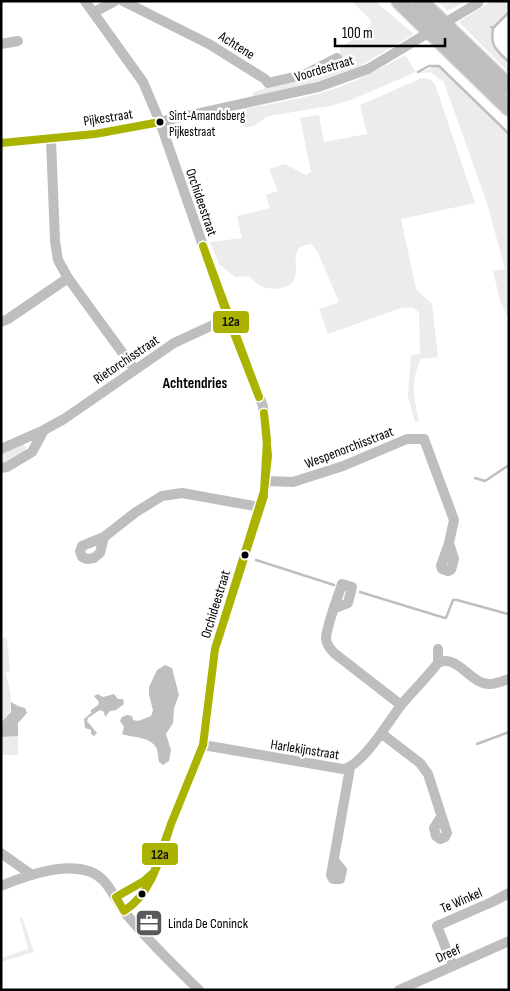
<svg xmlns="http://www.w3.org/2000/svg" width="510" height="991" font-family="'Sofia Sans Condensed',sans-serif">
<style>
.green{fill:#ececec}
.water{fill:#bfbfbf}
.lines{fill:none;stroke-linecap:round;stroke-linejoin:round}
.stream{stroke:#bfbfbf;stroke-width:2.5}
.highway-casing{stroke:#dbdbdb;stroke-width:18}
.minor{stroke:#bebebe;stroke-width:10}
.highway{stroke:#bebebe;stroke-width:15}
.minor-bridge{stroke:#bebebe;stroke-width:10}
.bus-1-casing{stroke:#fff;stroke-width:11}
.bus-1{stroke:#aab300;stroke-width:8}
.bus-dot{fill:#000;stroke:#fff;stroke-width:2}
.labels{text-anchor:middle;stroke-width:5;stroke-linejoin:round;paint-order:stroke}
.bus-label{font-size:13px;fill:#000;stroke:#fff;text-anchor:start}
.street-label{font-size:14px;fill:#000;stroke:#fff}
.poi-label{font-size:14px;fill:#000;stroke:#fff;text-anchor:start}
.neighbourhood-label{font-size:15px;font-weight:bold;fill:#000;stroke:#fff}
.line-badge{stroke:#fff;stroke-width:2}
.pale-badge-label{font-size:14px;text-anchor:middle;font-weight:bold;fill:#111}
</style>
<rect width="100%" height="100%" fill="#fff"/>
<path class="green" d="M351 1H375L414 34 358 67 303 86 253 97 252 93 340 59V48L365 31 371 24 370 19Z
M437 1H466L448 11Z
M492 1H509V15C485 35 489 39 509 60V73L459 22Z
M405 55 416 72 351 100 330 106 269 116C258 120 251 134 239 124L238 114 243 109C279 102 316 97 350 83 369 75 387 65 405 55Z
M434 67H438L509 135V319L500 301 493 271 505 269 487 203 443 80 441 81 431 72 419 73Z
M422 78 429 79 435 84 475 203 401 219 416 289 432 304 438 357 421 359C410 381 414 399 419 422H415L408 397 411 355 420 354 419 312 411 307 401 308 328 334 319 309 339 302 318 253 312 244C307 245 301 245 298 250 293 258 298 269 295 277 292 290 271 291 261 286 257 284 253 280 249 276L235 277 219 264 210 242 242 238 237 216 270 208 266 195 278 191 269 169 285 164 306 175 311 172 300 118 319 115 324 142 367 134 360 105Z
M23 444 26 447 25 452 1 465V453Z
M7 637 10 672H6C9 691 18 710 1 723V639Z
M18 736V755H1V737Z
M22 917 34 952 1 962V958L28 949 20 918Z"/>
<path class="water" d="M165 665 172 668 179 695 174 708 173 723 166 734 171 750 169 761 163 765 159 762C158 758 158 753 157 749 151 736 133 738 122 734L124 727 120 721 122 717 127 715 132 716 133 720 138 721 151 716 153 710 149 695V687L157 670Z
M98 694 103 697 114 694 118 699H123L124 704 116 710 110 711 105 717 104 712 100 710 88 718 87 721 97 733 94 736 91 734V730L85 728 84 719 91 713V710L98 705 99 702 94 696Z
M11 702 18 706 25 708 27 713 18 723V736L1 737V723L11 712Z"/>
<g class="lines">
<path class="stream" d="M491 27 493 28C490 47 496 50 509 62
M493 28 508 13
M418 72 429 66H439L509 134
M475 478 485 481 509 465
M256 560 334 585
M360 592 445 618H446L453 600H457L508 614 509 613
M477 744 509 732"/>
<g class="highway-casing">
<path id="highway" d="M399 1 509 108
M420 1 509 87"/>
</g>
<path class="minor" d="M85 1 143 82 160 122 228 318 263 406 267 440 264 496 215 649 203 745 171 824 154 872 144 881 116 897
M123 1 209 44 265 79 268 83 306 74 337 58
M94 12 115 1
M1 44 18 41
M51 140 55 241 58 260 68 278 135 370
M1 143 95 134 160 122 318 87 368 69
M1 322 8 319 68 278
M1 449 44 430 64 419 174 343 228 318
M1 468 7 467 32 452 44 430
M266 481 293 482 343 466 407 439H424L454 520 449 543 441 566 442 569 448 571 451 570 454 559 449 543
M104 537 100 553 94 558 87 559 82 557 80 551 82 546 104 537 136 512 162 496 182 493 260 507
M335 608 348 603 352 587 342 584C338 597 326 627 326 639 327 645 330 649 334 653L401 705
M438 663V649
M382 734 420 763 428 774 447 833 445 837 440 839 436 836 434 828 441 817
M203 745 343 769C362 767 390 719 402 704 414 690 427 677 438 663 458 653 470 685 490 684 496 684 503 681 509 679
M1 853 32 875
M334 860 342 870 340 879H333L331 875 350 768
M1 886C27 875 80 856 103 880 113 890 117 904 127 915 149 941 174 966 199 990
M453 966 437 926 492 902 509 893
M399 990 509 941"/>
<use href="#highway" class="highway"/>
<path class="minor-bridge" d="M368 69 478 3"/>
<g class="bus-1-casing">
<path id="bus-1" d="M1 143 95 134 160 122
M203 246 259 397
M203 246 228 318 259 397
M264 413 268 456 264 491
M264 413 267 440 264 491
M215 649 264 491
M215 649 264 496V491
M171 824C161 854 153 893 124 911L116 897 144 881 154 872Z
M171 824 203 745 215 649"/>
</g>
<use href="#bus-1" class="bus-1"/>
</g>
<defs>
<g id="office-square" transform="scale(1.4375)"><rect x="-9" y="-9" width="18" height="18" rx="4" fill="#595959" stroke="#fff"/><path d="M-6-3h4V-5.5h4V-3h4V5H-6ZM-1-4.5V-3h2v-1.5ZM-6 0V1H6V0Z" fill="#fff"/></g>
</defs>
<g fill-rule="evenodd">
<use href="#office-square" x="149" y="923"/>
</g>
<g class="bus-dot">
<circle cx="160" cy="122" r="4.5"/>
<circle cx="245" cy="555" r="4.5"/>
<circle cx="142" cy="894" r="4.5"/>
</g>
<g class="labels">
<g class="bus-label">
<text x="169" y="120">Sint-Amandsberg<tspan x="169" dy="16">Pijkestraat</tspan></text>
</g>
<g class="street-label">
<text transform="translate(237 45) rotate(32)" y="5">Achtene</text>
<text transform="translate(324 68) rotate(-17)" y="5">Voordestraat</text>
<text transform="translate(108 117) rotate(-9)" y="5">Pijkestraat</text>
<text transform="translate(202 202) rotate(71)" y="5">Orchideestraat</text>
<text transform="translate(126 359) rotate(-34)" y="5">Rietorchisstraat</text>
<text transform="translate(349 447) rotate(-21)" y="5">Wespenorchisstraat</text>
<text transform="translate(215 604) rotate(-73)" y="5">Orchideestraat</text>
<text transform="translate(305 749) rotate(9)" y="5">Harlekijnstraat</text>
<text transform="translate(461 900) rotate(-23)" y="5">Te Winkel</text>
<text transform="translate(448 953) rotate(-24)" y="5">Dreef</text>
</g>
<g class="poi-label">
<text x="168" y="928">Linda De Coninck</text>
</g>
<g class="neighbourhood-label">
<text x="195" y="388">Achtendries</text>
</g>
</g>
<g class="line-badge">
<rect x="212" y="310" width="38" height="24" rx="5" fill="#aab300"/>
<rect x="141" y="842" width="38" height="24" rx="5" fill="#aab300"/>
</g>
<g class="pale-badge-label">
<text x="231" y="326">12a</text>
<text x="160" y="859">12a</text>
</g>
<rect width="510" height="991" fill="none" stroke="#000000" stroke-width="5"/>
<path d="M335 38v8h110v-8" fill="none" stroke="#000000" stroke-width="2.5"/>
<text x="342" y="38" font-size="15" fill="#000000" stroke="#ffffff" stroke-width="4" paint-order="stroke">100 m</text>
</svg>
